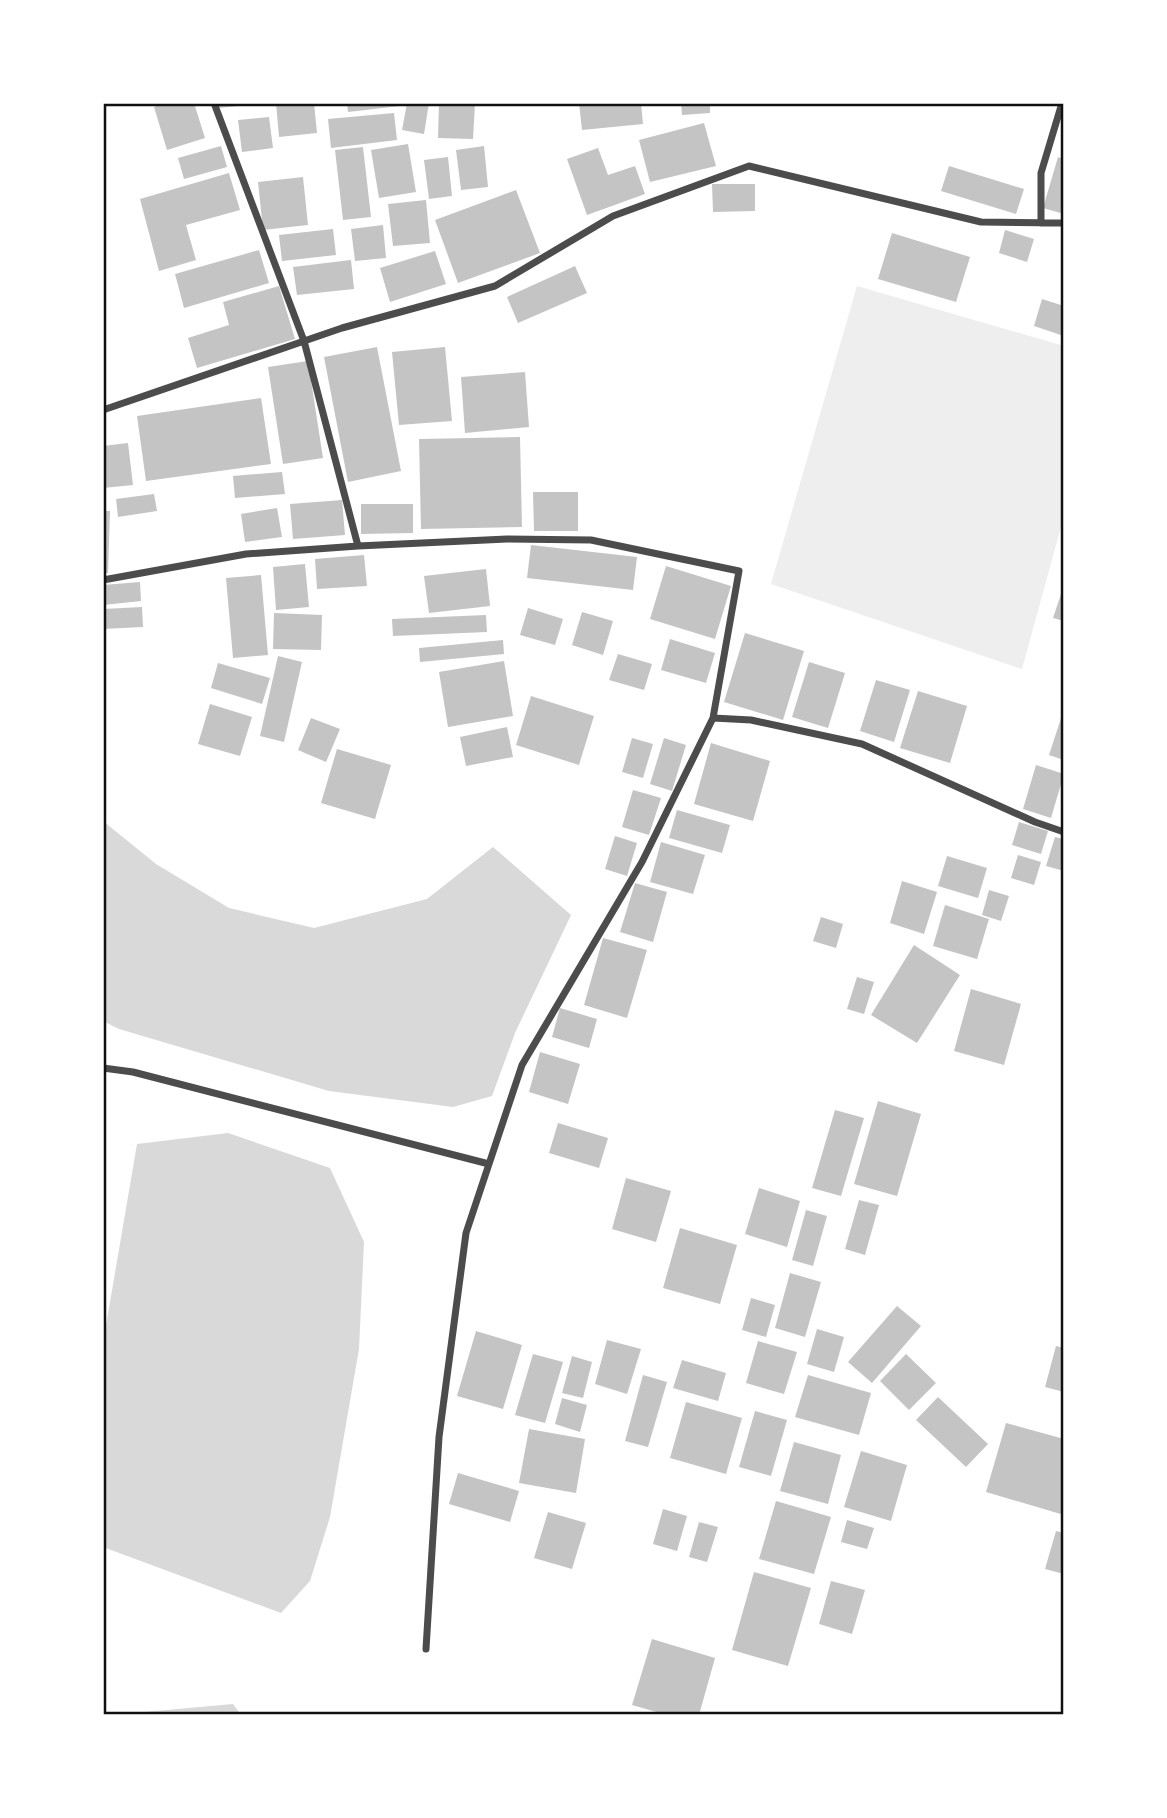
<svg xmlns="http://www.w3.org/2000/svg" width="1167" height="1818" font-family="Helvetica,sans-serif">
<style>
.green{fill:#eee}
.water{fill:#d9d9d9}
.building{fill:#c4c4c4}
.lines{fill:none;stroke-linecap:round;stroke-linejoin:round}
.minor{stroke:#4c4c4c;stroke-width:7}
.neatline{fill:none;stroke:#111;stroke-width:2.5}
</style>
<rect width="100%" height="100%" fill="#fff"/>
<path class="green" d="M857 286 1064 346V516L1022 669 771 584Z"/>
<path class="water" d="M103 821 156 864 229 908 314 928 427 899 493 847 571 915 515 1033 492 1096 453 1107 329 1091 119 1029 103 1021Z
M228 1133 330 1168 364 1242 359 1349 330 1517 310 1581 281 1613 103 1547V1343L137 1144Z
M233 1704 241 1715H130L133 1713Z"/>
<path class="building" d="M166 103H194L205 138 167 150 154 107Z
M219 103H248V105L219 108Z
M276 103H314L317 133 279 137Z
M347 103H400V106L348 112Z
M407 103H429L424 134 402 130Z
M439 103H475L473 139 438 138Z
M579 103H641L643 124 582 130Z
M681 103H710V113L682 115Z
M394 113 397 140 331 148 328 119Z
M269 117 273 148 242 152 238 120Z
M704 123 716 166 650 182 639 140Z
M408 144 416 192 379 198 371 150Z
M221 146 227 167 184 179 178 158Z
M484 146 488 187 461 190 456 150Z
M363 147 371 217 343 220 335 150Z
M598 148 608 175 635 166 645 194 587 215 567 159Z
M448 157 452 196 429 199 424 160Z
M1058 157 1064 159V214L1043 208Z
M949 166 1024 189 1016 214 941 191Z
M229 173 240 210 186 225 196 260 159 271 140 199Z
M303 177 308 225 263 230 258 182Z
M712 184H755V211L713 212Z
M516 190 540 253 458 283 435 220Z
M426 200 430 243 393 246 388 204Z
M383 225 386 258 355 261 351 229Z
M333 229 336 255 282 261 279 235Z
M1005 230 1034 239 1027 262 999 253Z
M892 233 970 257 956 302 878 279Z
M259 250 269 283 184 308 175 274Z
M435 251 446 284 390 302 380 268Z
M351 260 354 289 297 295 293 267Z
M575 266 587 293 518 323 507 297Z
M279 286 295 339 197 368 188 338 229 325 223 302Z
M1042 299 1064 306 1061 335 1034 326Z
M377 347 401 471 348 482 324 357Z
M445 347 452 421 399 425 392 352Z
M308 361 323 458 283 464 268 367Z
M525 372 529 427 465 433 461 377Z
M261 398 271 464 146 481 137 416Z
M520 437 522 527 421 529 419 439Z
M128 443 133 485 103 488V446Z
M282 472 285 494 235 498 233 476Z
M533 492H578V531H534Z
M154 494 157 511 118 517 116 499Z
M342 500 345 535 293 539 290 504Z
M361 504H413V533L361 534Z
M277 508 282 537 245 542 241 514Z
M103 511H110L108 573H103Z
M531 545 637 557 633 590 527 578Z
M364 555 367 586 317 589 315 559Z
M305 564 309 607 276 610 273 567Z
M666 566 731 586 715 639 650 619Z
M486 569 490 606 429 613 424 576Z
M261 575 268 655 233 658 226 578Z
M140 582 141 601 103 605V585Z
M1064 585V621L1053 618Z
M142 607 143 627 103 629V609Z
M528 608 563 619 555 645 520 635Z
M582 612 613 621 603 655 572 645Z
M274 613 322 615 321 650 273 649Z
M486 615 487 632 393 636 392 619Z
M745 633 804 651 783 720 724 702Z
M670 639 715 653 706 683 661 670Z
M503 640 504 654 420 662 419 648Z
M618 654 652 664 644 690 609 680Z
M278 656 302 662 284 742 260 736Z
M504 661 513 716 448 727 439 672Z
M809 662 845 673 828 728 792 717Z
M218 663 270 678 262 704 211 688Z
M876 680 910 690 894 742 860 731Z
M918 691 967 706 950 763 900 748Z
M531 696 594 716 579 765 516 745Z
M210 704 252 717 240 756 198 744Z
M1064 709V760L1049 755Z
M311 718 340 729 326 762 298 750Z
M507 727 513 757 466 766 460 737Z
M632 738 653 744 643 778 622 772Z
M664 738 686 745 672 791 650 784Z
M711 743 770 761 753 821 694 804Z
M337 749 391 765 375 819 321 803Z
M1036 765 1064 774 1051 818 1023 809Z
M633 790 661 798 649 835 622 827Z
M677 810 730 825 722 853 669 838Z
M1019 822 1048 831 1041 854 1012 845Z
M615 836 637 843 627 876 605 869Z
M1055 837 1064 839V871L1046 866Z
M661 842 705 855 693 894 650 882Z
M1018 855 1041 862 1034 885 1011 878Z
M947 856 987 868 978 898 938 886Z
M902 881 937 892 924 934 890 923Z
M635 883 667 892 653 942 620 932Z
M989 890 1009 896 1001 921 982 915Z
M945 905 989 919 977 959 933 946Z
M821 917 843 924 836 948 813 941Z
M603 938 647 950 627 1018 584 1005Z
M914 945 960 975 917 1043 871 1015Z
M857 977 874 982 864 1014 847 1009Z
M971 989 1021 1004 1004 1065 954 1051Z
M560 1008 597 1019 589 1048 552 1037Z
M540 1052 580 1064 568 1104 529 1092Z
M878 1101 921 1114 897 1196 854 1184Z
M835 1110 864 1118 841 1196 812 1188Z
M558 1123 608 1138 599 1168 549 1153Z
M626 1178 671 1191 656 1242 612 1229Z
M759 1188 800 1201 787 1247 745 1234Z
M859 1200 879 1205 865 1255 845 1249Z
M806 1210 827 1216 813 1266 792 1260Z
M680 1228 737 1245 720 1304 663 1288Z
M790 1273 821 1282 805 1337 775 1328Z
M751 1298 775 1305 766 1337 742 1330Z
M897 1306 921 1326 872 1383 848 1362Z
M817 1329 844 1337 834 1372 807 1364Z
M476 1331 522 1345 503 1409 457 1396Z
M607 1340 641 1349 627 1394 595 1384Z
M758 1341 797 1352 784 1394 746 1383Z
M1056 1346 1064 1348V1392L1045 1387Z
M533 1354 563 1362 545 1423 515 1415Z
M906 1354 936 1383 909 1410 880 1381Z
M572 1356 592 1362 583 1398 562 1393Z
M682 1360 726 1373 718 1401 673 1388Z
M643 1375 667 1382 648 1447 625 1441Z
M808 1375 871 1393 859 1435 795 1417Z
M938 1397 988 1444 966 1467 916 1420Z
M562 1398 587 1405 580 1432 555 1424Z
M686 1402 742 1418 726 1474 670 1458Z
M755 1411 787 1420 771 1476 739 1467Z
M1006 1423 1064 1439V1515L986 1492Z
M529 1429 585 1439 576 1493 519 1483Z
M794 1442 841 1455 828 1504 780 1491Z
M861 1451 907 1465 891 1521 844 1507Z
M458 1473 519 1491 510 1522 449 1504Z
M776 1501 831 1517 814 1574 759 1559Z
M663 1509 687 1516 677 1551 653 1544Z
M548 1512 586 1523 572 1569 534 1558Z
M847 1520 874 1528 867 1549 841 1542Z
M699 1522 718 1527 707 1562 689 1557Z
M1056 1531 1064 1533V1574L1045 1569Z
M754 1572 811 1588 788 1666 732 1650Z
M831 1581 865 1590 852 1634 819 1624Z
M652 1639 715 1658 699 1715H667L632 1705Z"/>
<g class="lines">
<path class="minor" d="M1041 223V173L1062 103
M103 410 342 328 495 286 613 216 749 166 981 222 1064 223
M358 546 507 539 591 540 739 571 713 718 642 862 522 1065 466 1233 439 1437 426 1649
M103 580 246 554 358 546 304 341 214 103
M713 718 751 720 862 744 1035 822 1064 832
M103 1068 133 1072 489 1164"/>
</g>
<rect width="1167" height="1818" fill="none" stroke="#ffffff" stroke-width="210"/>
<rect x="105" y="105" width="957" height="1608" class="neatline"/>
</svg>
